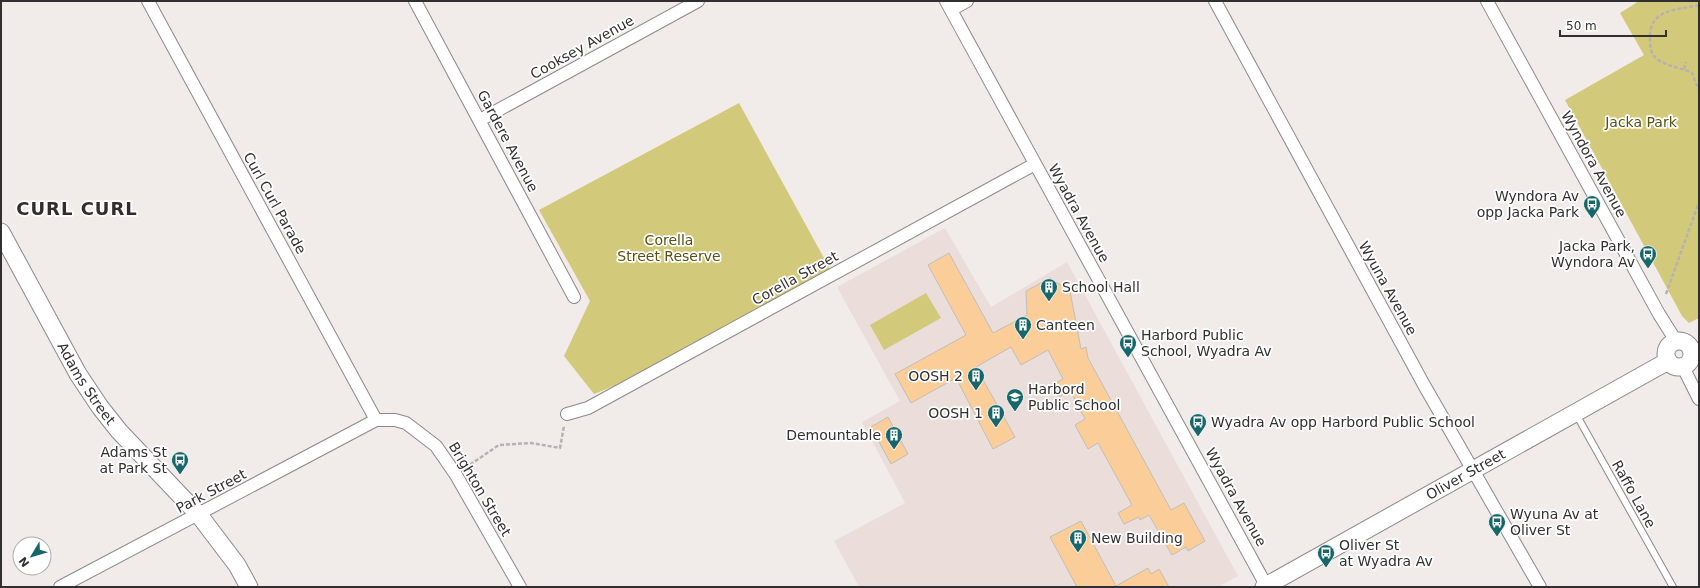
<svg xmlns="http://www.w3.org/2000/svg" width="1700" height="588" font-family="'DejaVu Sans',sans-serif">
<style>
.built{fill:#ebddda}
.green{fill:#d2ca7a}
.building{fill:#fbce99;stroke:#c1beba}
.lines{fill:none;stroke-linecap:round;stroke-linejoin:round}
.lane-casing{stroke:#8d8887;stroke-width:8}
.street-casing{stroke:#8d8887;stroke-width:14}
.secondary-casing{stroke:#8d8887;stroke-width:19}
.path{stroke:#b6b2b1;stroke-width:2.5;stroke-dasharray:4 2;stroke-linecap:butt}
.lane{stroke:#fff;stroke-width:6}
.street{stroke:#fff;stroke-width:12}
.secondary{stroke:#fff;stroke-width:17}
.labels{text-anchor:middle;stroke-width:3.5;stroke-linejoin:round;paint-order:stroke}
.street-label{font-size:14px;fill:#312f2f;stroke:#fff}
.park-label{font-size:14px;fill:#585111;stroke:#fff}
.poi-label{font-size:14px;fill:#312f2f;stroke:#fff;text-anchor:start}
.district-label{font-size:18px;font-weight:bold;letter-spacing:1px;fill:#312d2c;stroke:#fff}
</style>
<rect width="100%" height="100%" fill="#f1ecea"/>
<path class="built" d="M945 228 991 307 1067 262 1238 576 1218 587H859L834 541 905 503 862 422 900 401 837 287Z"/>
<path class="green" d="M1639 1H1699V318L1689 323 1682 316 1565 100 1644 55 1620 13Z
M739 103 830 269 614 386 594 394 564 356 590 301 539 210Z
M926 293 941 318 884 350 870 325Z"/>
<path class="building" d="M949 253 993 333 1027 315 1026 291 1050 278 1070 291 1081 349 1086 347 1088 358 1171 510 1184 503 1205 541 1188 551 1186 547 1172 555 1149 515 1140 520 1139 517 1124 524 1118 513 1132 505 1098 443 1088 449 1075 425 1085 419 1070 390 1059 397 1052 385 1063 379 1048 350 1021 365 1011 347 976 367 1015 437 993 449 956 378 911 403 895 374 966 335 928 265Z
M888 417 908 454 891 464 871 427Z
M1081 521 1116 586 1148 568 1151 574 1159 569 1169 587H1077L1050 537Z"/>
<g class="lines">
<g class="lane-casing">
<path id="lane" d="M1576 414 1673 587"/>
</g>
<g class="street-casing">
<path id="street" d="M148 1 376 420
M415 1 574 297
M946 1 1267 587
M1215 1 1424 385 1540 587
M1487 1 1659 314 1676 341
M951 10 967 1
M480 120 698 1
M1683 367 1699 399
M567 414 588 408 1035 164
M60 587 376 420H395L406 423 436 446 456 475 520 587"/>
</g>
<g class="secondary-casing">
<g id="secondary">
<path id="s1" d="M1 232 78 374 100 407 119 431 199 515 237 565 249 587"/>
<circle cx="1679" cy="354" r="13"/>
<path id="s2" d="M1264 587 1668 361"/>
</g>
</g>
<path class="path" d="M1699 5C1676 10 1648 9 1650 40 1650 47 1651 55 1657 59 1668 67 1680 67 1692 73L1699 91
M1684 69 1686 62
M1666 294 1699 202
M465 468 499 445 531 443 560 448 564 426"/>
<use href="#lane" class="lane"/>
<use href="#street" class="street"/>
<use href="#secondary" class="secondary"/>
</g>
<defs>
<g id="bus-pin" transform="scale(0.9)"><path d="M0 17L-7.5 6A9.5 9.5 0 1 1 7.5 6Z" fill="#176669" stroke="#fff"/><path d="M-5-6H5V4H4V6H2V4H-2V6H-4V4H-5ZM-3.5-4V0h7V-4ZM-3.5 1.2v1.5H-2V1.2ZM2 1.2v1.5H3.5V1.2Z" fill="#fff"/></g>
<g id="building-pin" transform="scale(0.9)"><path d="M0 17L-7.5 6A9.5 9.5 0 1 1 7.5 6Z" fill="#176669" stroke="#fff"/><path d="M-4-6H4V6H1V3H-1V6H-4ZM-2.5-4.3h1.7v1.8h-1.7ZM.8-4.3h1.7v1.8H.8ZM-2.5-1h1.7V.8h-1.7ZM.8-1h1.7V.8H.8Z" fill="#fff"/></g>
<g id="school-pin" transform="scale(0.9)"><path d="M0 17L-7.5 6A9.5 9.5 0 1 1 7.5 6Z" fill="#176669" stroke="#fff"/><path d="M0-5L7-2L0 1L-7-2ZM-4 1L0 2.5L4 1V4Q0 6-4 4Z" fill="#fff"/></g>
</defs>
<g fill-rule="evenodd">
<use href="#bus-pin" x="1592" y="204"/>
<use href="#bus-pin" x="1648" y="254"/>
<use href="#building-pin" x="1049" y="287"/>
<use href="#building-pin" x="1023" y="325"/>
<use href="#bus-pin" x="1128" y="343"/>
<use href="#building-pin" x="976" y="376"/>
<use href="#school-pin" x="1015" y="397"/>
<use href="#building-pin" x="996" y="413"/>
<use href="#bus-pin" x="1198" y="422"/>
<use href="#building-pin" x="894" y="435"/>
<use href="#bus-pin" x="180" y="460"/>
<use href="#bus-pin" x="1497" y="522"/>
<use href="#building-pin" x="1078" y="538"/>
<use href="#bus-pin" x="1326" y="553"/>
</g>
<g class="labels">
<g class="street-label">
<text transform="translate(582 47) rotate(-29)" y="5">Cooksey Avenue</text>
<text transform="translate(508 141) rotate(62)" y="5">Gardere Avenue</text>
<text transform="translate(1594 164) rotate(61)" y="5">Wyndora Avenue</text>
<text transform="translate(275 203) rotate(61)" y="5">Curl Curl Parade</text>
<text transform="translate(1079 213) rotate(61)" y="5">Wyadra Avenue</text>
<text transform="translate(795 278) rotate(-29)" y="5">Corella Street</text>
<text transform="translate(1388 288) rotate(61)" y="5">Wyuna Avenue</text>
<text dy="5" stroke="none"><textPath href="#s1" startOffset="174">Adams Street</textPath></text>
<text dy="5" stroke="none"><textPath href="#s2" startOffset="231">Oliver Street</textPath></text>
<text transform="translate(480 489) rotate(59)" y="5">Brighton Street</text>
<text transform="translate(211 491) rotate(-28)" y="5">Park Street</text>
<text transform="translate(1634 494) rotate(61)" y="5">Raffo Lane</text>
<text transform="translate(1236 497) rotate(61)" y="5">Wyadra Avenue</text>
</g>
<g class="park-label">
<text x="1641" y="127">Jacka Park</text>
<text x="669" y="245">Corella<tspan x="669" dy="16">Street Reserve</tspan></text>
</g>
<g class="poi-label">
<text x="1579" y="201" text-anchor="end">Wyndora Av<tspan x="1579" dy="16">opp Jacka Park</tspan></text>
<text x="1635" y="251" text-anchor="end">Jacka Park,<tspan x="1635" dy="16">Wyndora Av</tspan></text>
<text x="1062" y="292">School Hall</text>
<text x="1036" y="330">Canteen</text>
<text x="1141" y="340">Harbord Public<tspan x="1141" dy="16">School, Wyadra Av</tspan></text>
<text x="963" y="381" text-anchor="end">OOSH 2</text>
<text x="1028" y="394">Harbord<tspan x="1028" dy="16">Public School</tspan></text>
<text x="983" y="418" text-anchor="end">OOSH 1</text>
<text x="1211" y="427">Wyadra Av opp Harbord Public School</text>
<text x="881" y="440" text-anchor="end">Demountable</text>
<text x="167" y="457" text-anchor="end">Adams St<tspan x="167" dy="16">at Park St</tspan></text>
<text x="1510" y="519">Wyuna Av at<tspan x="1510" dy="16">Oliver St</tspan></text>
<text x="1091" y="543">New Building</text>
<text x="1339" y="550">Oliver St<tspan x="1339" dy="16">at Wyadra Av</tspan></text>
</g>
<g class="district-label">
<text x="77" y="215">CURL CURL</text>
</g>
</g>
<rect width="1700" height="588" fill="none" stroke="#312f2f" stroke-width="4"/>
<g transform="translate(32 556) rotate(232)"><circle r="19" fill="#ffffff" stroke="#adacac"/>
<path d="M0-3L7 15L0 10L-7 15Z" fill="#176669"/>
<text y="-6" font-size="11" font-weight="bold" text-anchor="middle" fill="#312f2f">N</text>
</g>
<path d="M1560 30v6h106v-6" fill="none" stroke="#312f2f" stroke-width="2"/>
<text x="1566" y="30" font-size="12" fill="#312f2f" stroke="#ffffff" stroke-width="3" paint-order="stroke">50 m</text>
</svg>
